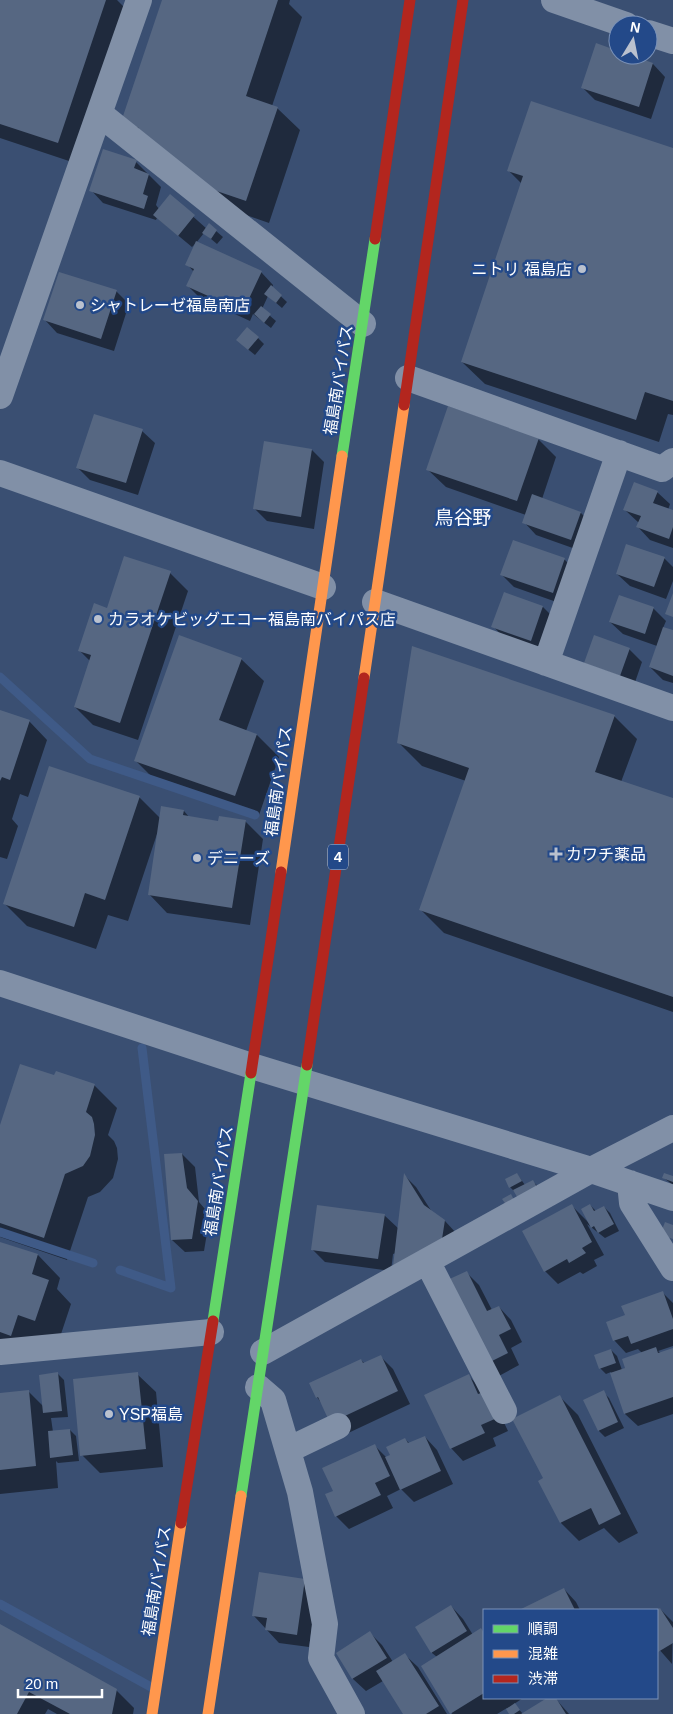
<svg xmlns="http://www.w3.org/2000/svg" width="673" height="1714" font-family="Helvetica,'Noto Sans JP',sans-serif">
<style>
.shadow{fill:#0007}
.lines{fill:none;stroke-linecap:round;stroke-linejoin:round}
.stream{stroke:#3f5a87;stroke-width:9}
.building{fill:#566782}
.street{stroke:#8190a7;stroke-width:26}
.fast{stroke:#63d668;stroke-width:11}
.slow{stroke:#ff974d;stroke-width:11}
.jam{stroke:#b3261e;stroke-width:11}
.poi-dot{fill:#bac1ce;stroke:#234989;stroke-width:2}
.labels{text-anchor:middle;stroke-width:5;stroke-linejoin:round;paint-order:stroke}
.shield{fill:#234989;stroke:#bdc8dc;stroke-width:1}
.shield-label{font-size:15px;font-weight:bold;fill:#fff}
.poi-label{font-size:16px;fill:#fff;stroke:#234989;text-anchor:start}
.street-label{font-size:16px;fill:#fff;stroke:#234989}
.quarter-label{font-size:19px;fill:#fff;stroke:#234989}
</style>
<rect width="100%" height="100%" fill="#3a4f72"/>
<path class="shadow" d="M0 0H117L131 14 81 165 0 138Z
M163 0H290L289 4 302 17 272 106 277 108 300 130 269 223 221 206 123 122Z
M618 52V55H626L653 64 665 77 651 119 595 100 582 87Z
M673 149V415L668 414 659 442 485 384 462 362 522 184 509 171Z
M136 162 161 187 156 205 159 209 170 196 207 229 209 225 223 237 217 244 204 233 196 243 261 272 273 285 272 288 287 302 282 308 268 296 262 309 276 321 271 328 253 314 250 321 200 298 188 286 194 272 187 264 196 243 192 247 157 218 156 220 103 203 91 190Z
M116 291 129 304 114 351 57 333 45 320Z
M258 338 264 344 255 355 244 346Z
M142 431 155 443 138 495 90 480 78 468Z
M538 439 556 457 542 499 581 513 593 525 584 552 536 535 524 522 526 515 446 487 427 469Z
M312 450 324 462 314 529 267 521 254 508Z
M657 492 670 504 668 510 673 512V548L650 540 638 527 639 523 625 510Z
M513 542 565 560 577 572 565 605 514 587 502 575Z
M664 558 673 567V581L666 599 630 586 617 574Z
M170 573 188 591 138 740 93 725 75 707 90 661 79 650 107 609Z
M543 607 555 619 543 652 505 639 493 626Z
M653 608 666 621 663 628 673 632V683L663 680 650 667 657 646 623 634 610 622Z
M629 649 642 662 633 688 598 675Z
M241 659 264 681 246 731 257 735 279 757 258 818 158 783 135 760Z
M0 711 29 721 47 740 28 797 20 794 12 819 18 826 7 859 0 857Z
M614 716 637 739 621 782 673 800V1012L444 933 421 910 466 781 422 766 399 743Z
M139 797 161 819 184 811 190 818 219 822 245 821 263 839 250 925 167 913 149 894 158 835 157 834 128 921 108 915 96 949 27 926 5 904Z
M55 1077 94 1085 117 1108 108 1135 114 1141 117 1148 118 1159 113 1178 100 1192 88 1197 67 1260 0 1237V1129Z
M182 1154 195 1167 199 1202 210 1215 204 1251 185 1252 172 1240Z
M517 1174 525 1185 532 1181 539 1187 516 1193 510 1187 506 1180Z
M405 1176 416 1187 432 1212 445 1221 457 1234 393 1254 391 1271 325 1262 312 1249 384 1215 399 1229Z
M673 1177V1185L664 1178Z
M590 1205 596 1211 604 1207 610 1213 619 1231 605 1238 587 1224 604 1255 594 1260 597 1266 583 1274 580 1272 558 1284 545 1271 524 1232 572 1206 589 1223Z
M0 1243 38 1255 60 1278 57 1289 71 1304 58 1343 0 1347Z
M466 1272 479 1285 492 1310 499 1307 511 1320 522 1342 511 1348 519 1365 497 1377Z
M663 1293 673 1303V1346L658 1351 661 1353 673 1350V1414L638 1426 625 1414 611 1372 606 1374 600 1368 611 1350 617 1356 622 1370 626 1368 642 1353 638 1349 626 1353 614 1340 626 1316Z
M381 1357 393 1369 410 1404 344 1435 317 1397 361 1360 365 1364Z
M58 1374 64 1380 68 1417 51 1418 53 1432 70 1430 76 1436 79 1461 58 1463 56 1461 58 1488 0 1494V1394L28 1391 43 1406Z
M137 1374 156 1392 163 1467 100 1473 82 1455Z
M469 1376 496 1406 508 1431 493 1438 496 1446 463 1461 451 1448Z
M603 1392 609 1398 624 1428 605 1437 599 1431 585 1400Z
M560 1397 578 1415 638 1533 619 1543 604 1528 579 1541 561 1523 540 1481 545 1479Z
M425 1437 437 1450 453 1484 414 1502 401 1489 387 1496 393 1508 349 1529 336 1516 335 1491 374 1445 387 1458 391 1455 405 1439 410 1444Z
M305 1580 317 1593 309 1647 279 1643 254 1616Z
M564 1589 576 1602 580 1610H521Z
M451 1606 463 1619 473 1635 481 1630 484 1633V1698H523L514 1704 523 1714 549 1698H555L569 1714H511L507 1708 497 1714H452L437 1657 432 1653 416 1628Z
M660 1609 673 1622 672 1664 657 1647V1611Z
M0 1626 116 1690 134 1708 133 1714H57L48 1709 45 1714H0Z
M370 1633 382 1645 393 1662 405 1655 418 1667 447 1714H404L383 1681 366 1691 353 1679 337 1653Z"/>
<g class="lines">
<path class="stream" d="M0 677 90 759 255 815
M0 1232 93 1263
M120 1270 171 1288 142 1048
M0 1604 151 1687"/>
</g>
<path class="building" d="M0 0H106L58 143 0 124Z
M162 0H278L246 96 278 107 246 201 196 184 137 134 139 128 121 122Z
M596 43 618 51V55H630L653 63 639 107 581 88Z
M531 101 673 148V401L645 392 636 420 461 362 523 176 507 171Z
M103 149 137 160 134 168 149 174 143 194 148 196 144 209 89 191Z
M170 194 195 215 178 236 153 215Z
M209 223 217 230 211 239 202 233Z
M196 241 262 271 246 305 240 303 237 309 186 286 194 269 185 265Z
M59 272 117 290 101 339 43 320Z
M271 285 282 295 276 303 264 294Z
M261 306 271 314 264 323 254 314Z
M247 327 259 337 248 350 236 340Z
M448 406 539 438 517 501 426 470Z
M94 414 143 429 126 483 76 468Z
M264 441 312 449 301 517 253 509Z
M634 482 658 491 653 503 673 510V527L669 539 636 527 641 516 623 510Z
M532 494 581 512 571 540 522 523Z
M513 540 565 558 553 593 500 575Z
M626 544 665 557 654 587 616 574Z
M124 556 171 571 120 723 74 707 91 655 78 651 94 603 107 608Z
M504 592 543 606 531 641 491 627Z
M673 593V617L665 614Z
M619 595 654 607 645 634 609 622Z
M663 627 673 630V676L649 667Z
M179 635 242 658 219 720 257 734 235 796 134 761Z
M594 635 630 648 620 676 584 663Z
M412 646 615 715 595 772 673 798V997L419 910 469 768 397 743Z
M0 710 30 720 10 780 2 777 0 781Z
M49 766 140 796 105 900 85 893 74 927 3 904Z
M161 806 184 810 183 815 218 821 219 816 246 820 232 908 148 895Z
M20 1064 54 1075 56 1071 95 1084 86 1112 92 1117 94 1124 95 1135 90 1156 83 1166 65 1174 44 1238 0 1223V1125Z
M182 1153 187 1188 198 1201 192 1239 171 1240 164 1154Z
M404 1173 424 1205 445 1220 442 1239 393 1266Z
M517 1173 522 1181 509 1188 505 1179Z
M664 1173 673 1176V1182L662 1178Z
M533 1180 538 1189 519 1200 513 1190Z
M511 1194 515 1202 507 1206 502 1199Z
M572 1204 592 1242 582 1248 586 1253 569 1263 567 1259 544 1272 522 1231Z
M590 1204 594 1211 604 1206 614 1224 598 1233 594 1226 591 1228 581 1209Z
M317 1205 385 1214 378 1259 311 1250Z
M665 1222 673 1225V1239L660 1235Z
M0 1242 38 1254 32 1274 49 1280 35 1321 18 1315 11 1336 0 1332Z
M467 1271 487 1311 499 1306 511 1329 499 1335 508 1353 484 1365 443 1282Z
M663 1291 673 1319V1329L631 1344 628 1336 613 1341 606 1322 625 1315 621 1306Z
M656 1347 658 1353 673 1348V1397L624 1414 610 1373 625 1368 622 1359Z
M611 1349 616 1363 599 1369 594 1355Z
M381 1355 398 1391 330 1423 318 1397 316 1398 309 1383 361 1359 363 1363Z
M58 1372 62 1411 43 1413 39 1375Z
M138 1372 146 1449 80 1456 73 1379Z
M469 1374 478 1394 484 1392 497 1418 481 1425 485 1433 450 1449 424 1395Z
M29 1390 36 1466 0 1470V1393Z
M604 1390 618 1422 598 1431 583 1400Z
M560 1395 621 1514 599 1525 591 1508 560 1523 538 1481 543 1478 512 1419Z
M70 1429 73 1455 50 1458 48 1431Z
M425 1436 441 1471 400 1490 385 1457 390 1455 386 1447 405 1438 408 1443Z
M375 1444 390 1476 375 1483 381 1495 335 1517 325 1494 333 1491 322 1468Z
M259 1572 305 1579 297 1635 265 1630 267 1618 252 1616Z
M564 1588 575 1610H519Z
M451 1605 467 1631 431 1653 415 1627Z
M660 1608 673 1628V1643L658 1652 657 1649V1610Z
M0 1624 117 1689 112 1714H70L29 1692 17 1714H0Z
M481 1628 484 1633V1693L450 1714 421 1666Z
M370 1631 387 1658 352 1679 336 1653Z
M405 1653 439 1706 426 1714H403L376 1671Z
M547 1698H556L566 1714H521Z
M515 1703 520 1710 514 1714H509L506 1709Z"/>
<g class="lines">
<path class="street" d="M554 0 626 25
M648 33 673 41
M100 114 363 324
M408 378 662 469 673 461
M0 396 139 0
M0 473 323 587
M375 602 673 708
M546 663 619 453
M0 983 252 1066 591 1170 673 1198
M630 1183 632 1203 673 1268
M427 1261 504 1411
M0 1352 211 1332
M263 1352 591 1170 673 1128
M258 1387 273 1400 300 1492 325 1624 321 1658 352 1714
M288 1450 338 1426"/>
<path class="fast" d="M342 456 375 239
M213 1321 251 1073
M241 1496 307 1065"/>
<path class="slow" d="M364 678 404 405
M281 872 342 456
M152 1714 181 1523
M208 1714 241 1496"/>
<path class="jam" d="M375 239 410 0
M404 405 463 0
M307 1065 364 678
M251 1073 281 872
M181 1523 213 1321"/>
</g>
<g class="poi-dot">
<circle cx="582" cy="269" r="5"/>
<circle cx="80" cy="305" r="5"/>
<circle cx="98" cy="619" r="5"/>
<path d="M553.5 846.5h5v5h5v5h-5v5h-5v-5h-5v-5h5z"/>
<circle cx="197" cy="858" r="5"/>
<circle cx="109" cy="1414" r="5"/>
</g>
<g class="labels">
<rect class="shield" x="328" y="844.5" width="20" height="25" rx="4"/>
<g class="shield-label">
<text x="338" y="862">4</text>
</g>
<g class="poi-label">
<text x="572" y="275" text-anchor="end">ニトリ 福島店</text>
<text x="90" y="311">シャトレーゼ福島南店</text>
<text x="108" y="625">カラオケビッグエコー福島南バイパス店</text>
<text x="566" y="860">カワチ薬品</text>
<text x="207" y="864">デニーズ</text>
<text x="119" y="1420">YSP福島</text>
</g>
<g class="street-label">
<text transform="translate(338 380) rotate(-81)" y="6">福島南バイパス</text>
<text transform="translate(278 781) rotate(-82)" y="6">福島南バイパス</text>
<text transform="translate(218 1181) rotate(-81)" y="6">福島南バイパス</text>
<text transform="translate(156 1581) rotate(-81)" y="6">福島南バイパス</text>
</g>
<g class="quarter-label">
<text x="463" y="524">鳥谷野</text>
</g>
</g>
<rect x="483" y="1609" width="175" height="90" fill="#234989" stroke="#7b92b8"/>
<rect x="493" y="1625" width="25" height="8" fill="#63d668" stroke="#7b92b8"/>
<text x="528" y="1634" font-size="15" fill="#ffffff">順調</text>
<rect x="493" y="1650" width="25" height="8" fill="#ff974d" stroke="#7b92b8"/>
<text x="528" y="1659" font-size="15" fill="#ffffff">混雑</text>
<rect x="493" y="1675" width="25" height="8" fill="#b3261e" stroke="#7b92b8"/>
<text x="528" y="1684" font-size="15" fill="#ffffff">渋滞</text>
<g transform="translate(633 40) rotate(10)"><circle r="24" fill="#234989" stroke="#7b92b8"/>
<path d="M0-4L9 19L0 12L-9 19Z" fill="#bac1ce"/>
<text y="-8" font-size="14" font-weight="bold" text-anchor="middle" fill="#ffffff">N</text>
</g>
<path d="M18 1689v8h84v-8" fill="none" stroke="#ffffff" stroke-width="2.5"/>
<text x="25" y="1689" font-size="15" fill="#ffffff" stroke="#234989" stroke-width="4" paint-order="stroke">20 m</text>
</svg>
